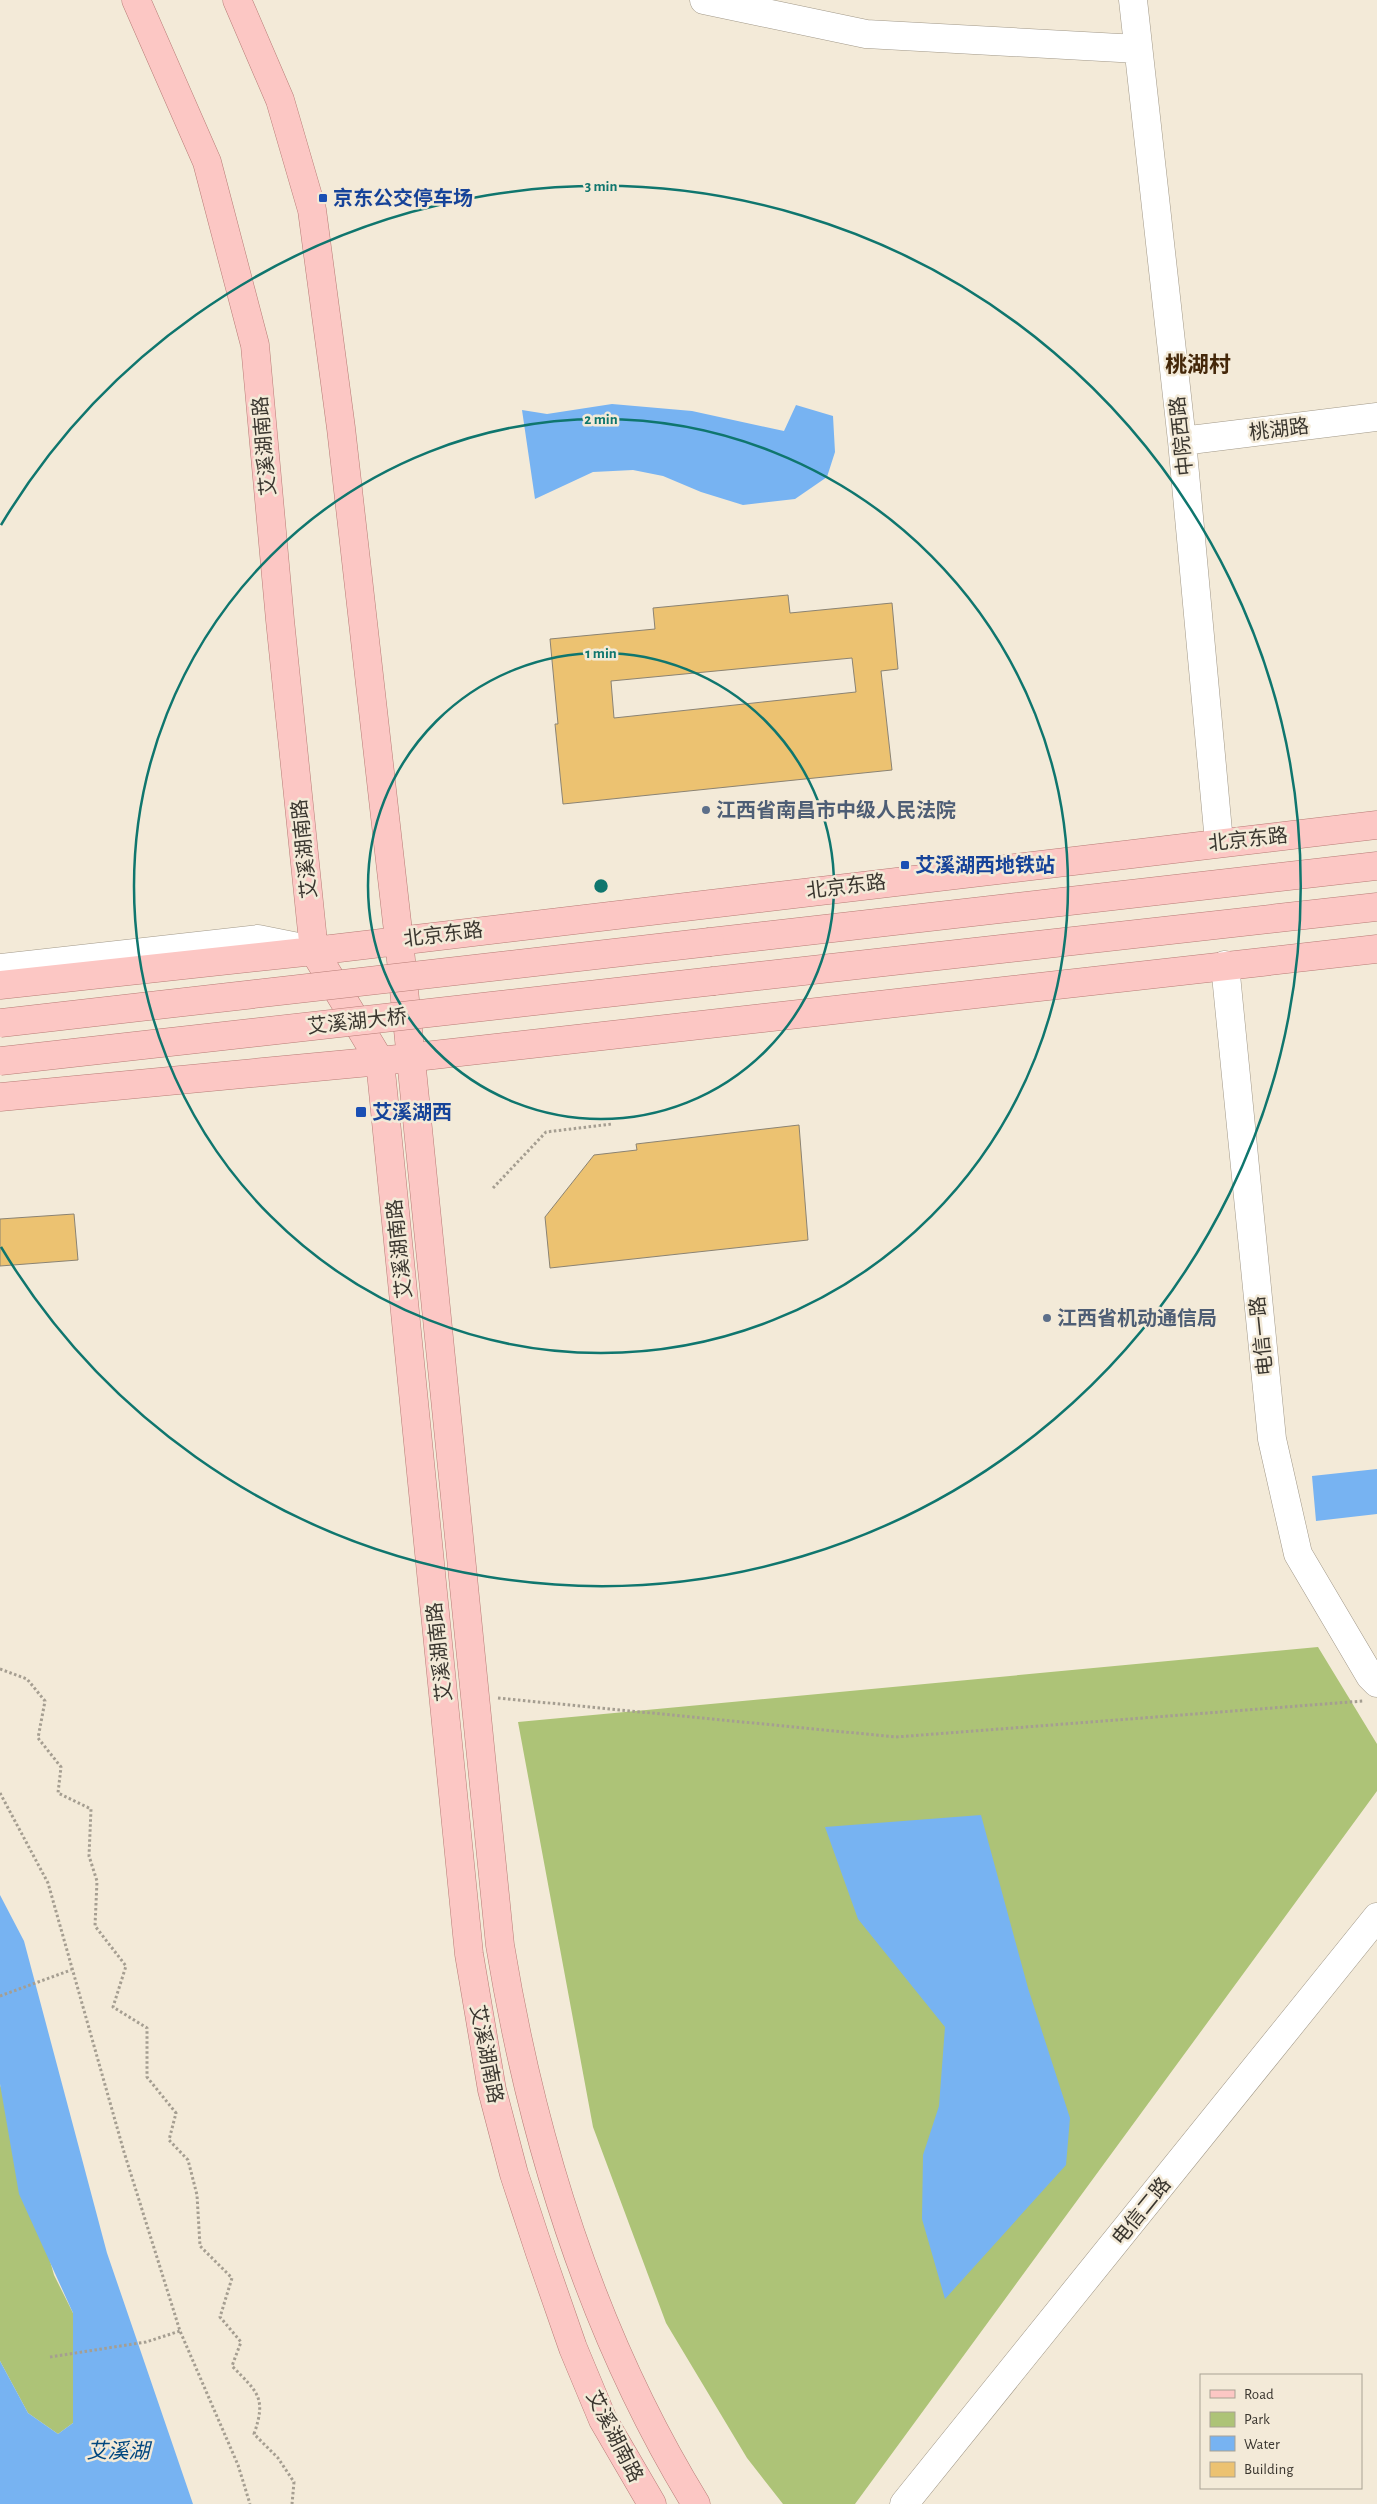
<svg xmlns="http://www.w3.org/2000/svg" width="1377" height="2504" font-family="'Alegreya Sans','Noto Sans SC',sans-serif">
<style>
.green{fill:#adc377}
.water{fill:#77b3f2}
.building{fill:#ecc271;stroke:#8b8373;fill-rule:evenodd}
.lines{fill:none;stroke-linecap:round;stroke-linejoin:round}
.minor-casing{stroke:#a19888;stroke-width:29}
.major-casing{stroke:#b77c76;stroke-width:29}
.path{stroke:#a59e91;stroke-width:3;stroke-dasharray:2.5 2.5;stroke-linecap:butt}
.minor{stroke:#fff;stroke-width:28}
.major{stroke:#fcc7c4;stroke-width:28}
.major-bridge-casing{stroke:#b77c76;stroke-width:29;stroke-linecap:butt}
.major-bridge{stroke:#fcc7c4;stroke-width:28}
.ring{fill:none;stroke:#0f766e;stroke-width:2.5}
.transit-dot{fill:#1a4fb4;stroke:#f3ead8;stroke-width:2}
.service-dot{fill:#5c6f8a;stroke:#f3ead8;stroke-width:2}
.labels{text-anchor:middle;stroke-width:5;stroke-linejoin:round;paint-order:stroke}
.transit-label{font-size:20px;font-weight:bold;fill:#164399;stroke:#f3ead8;text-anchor:start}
.street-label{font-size:20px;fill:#3a362f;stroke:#f3ead8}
.service-label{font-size:20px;font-weight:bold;fill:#4e5e75;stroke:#f3ead8;text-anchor:start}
.water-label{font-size:21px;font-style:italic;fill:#00477f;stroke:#f3ead8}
.quarter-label{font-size:22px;font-weight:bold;fill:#442709;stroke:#f3ead8}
.centre{fill:#0f766e;stroke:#f3ead8;stroke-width:2.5}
.ring-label{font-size:15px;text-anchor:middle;font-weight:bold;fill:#0f766e;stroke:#f3ead8;stroke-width:5;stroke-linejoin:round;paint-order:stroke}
</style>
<rect width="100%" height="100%" fill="#f3ead8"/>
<path class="green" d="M1318 1647 1377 1744V1791L855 2504H783L747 2458 666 2323 593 2127 518 1722Z
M0 2084 54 2275 73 2313V2423L58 2434 28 2413 0 2361Z"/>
<path class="water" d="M612 404 692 411 784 431 796 405 833 416 835 452 827 477 795 499 743 505 701 492 663 476 633 470 593 472 535 499 522 410 547 414Z
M1377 1469V1514L1316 1521 1312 1476Z
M981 1815 1028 1988 1070 2118 1066 2165 945 2299 922 2219 923 2155 939 2106 945 2027 858 1919 825 1827Z
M0 1895 24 1941 107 2253 193 2504H0V2361L28 2413 58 2434 73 2423V2313L19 2194 0 2084Z"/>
<path class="building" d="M788 595 790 613 892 603 898 669 881 671 892 770 563 804 555 724H558L550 639 655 629 653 608ZM852 658 856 692 614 718 611 681Z
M799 1125 808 1240 550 1268 545 1217 594 1155 637 1150 636 1144Z
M74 1214 78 1260 0 1266V1219Z"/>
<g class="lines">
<g class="minor-casing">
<path id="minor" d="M704 0 866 34 1138 49
M1133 0 1182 441 1219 842
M1182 441 1377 417
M1225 965 1272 1439 1298 1554 1370 1676 1377 1683
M0 968 258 939 308 949
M904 2504 1377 1917"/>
</g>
<g class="major-casing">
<path id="major" d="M136 0 207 162 255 345 280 620 314 951 380 1061 469 1954 492 2090 514 2174 540 2253 573 2348 603 2420 652 2504
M237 0 280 100 312 210 341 428 399 940 500 1945C532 2139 592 2335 696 2504
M710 942 1377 866
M714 981 1377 907
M0 985 314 951 1377 825
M0 1097 380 1061 1377 949"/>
</g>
<path class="path" d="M493 1188 546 1132 612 1124
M0 1669 27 1679 45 1701 38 1738 61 1767 58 1793 91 1809 89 1856 97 1881 95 1926 126 1966 113 2007 147 2028V2077L176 2113 169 2140 188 2160 197 2195 200 2246 232 2278 220 2317 241 2342 232 2366C257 2392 267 2397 254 2434L278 2458 294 2482 292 2504
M498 1698 896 1737 1363 1701
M0 1793 48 1883 124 2152 180 2331 238 2465 250 2504
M0 1996 71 1970
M50 2357 146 2342 180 2331"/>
<use href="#minor" class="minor"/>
<use href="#major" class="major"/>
<g class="major-bridge-casing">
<path id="major-bridge" d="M0 1023 710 942
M0 1061 714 981"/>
</g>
<use href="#major-bridge" class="major-bridge"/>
</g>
<g class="ring">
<circle cx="601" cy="886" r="233"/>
<circle cx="601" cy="886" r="467"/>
<path d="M1 525A700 700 0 1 1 1 1247"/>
</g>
<g class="transit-dot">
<rect x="318" y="193" width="10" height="10" rx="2.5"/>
<rect x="900" y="860" width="10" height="10" rx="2.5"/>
<rect x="355" y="1106" width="12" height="12" rx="2.5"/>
</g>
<g class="service-dot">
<circle cx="706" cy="810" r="5"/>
<circle cx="1047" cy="1318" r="5"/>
</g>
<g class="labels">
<g class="transit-label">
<text x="333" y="205">京东公交停车场</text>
<text x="915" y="872">艾溪湖西地铁站</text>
<text x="372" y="1119">艾溪湖西</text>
</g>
<g class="street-label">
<text transform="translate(1279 429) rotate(-7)" y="7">桃湖路</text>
<text transform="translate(1181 436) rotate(-96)" y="7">中院西路</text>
<text transform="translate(264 446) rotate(-95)" y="7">艾溪湖南路</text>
<text transform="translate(1248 839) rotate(-6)" y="7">北京东路</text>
<text transform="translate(304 849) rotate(-96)" y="7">艾溪湖南路</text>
<text transform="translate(846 886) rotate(-7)" y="7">北京东路</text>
<text transform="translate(443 934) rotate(-7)" y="7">北京东路</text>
<text transform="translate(357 1021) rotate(-6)" y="7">艾溪湖大桥</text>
<text transform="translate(399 1249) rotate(-96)" y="7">艾溪湖南路</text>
<text transform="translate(1261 1336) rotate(-96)" y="7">电信一路</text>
<text transform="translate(439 1652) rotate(-96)" y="7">艾溪湖南路</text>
<text transform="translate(487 2054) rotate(79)" y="7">艾溪湖南路</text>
<text transform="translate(1141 2211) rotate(-51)" y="7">电信二路</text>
<text transform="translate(615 2436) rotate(63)" y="7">艾溪湖南路</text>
</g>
<g class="service-label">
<text x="716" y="817">江西省南昌市中级人民法院</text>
<text x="1057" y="1325">江西省机动通信局</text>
</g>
<g class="water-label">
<text x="118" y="2458">艾溪湖</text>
</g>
<g class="quarter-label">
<text x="1198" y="372">桃湖村</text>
</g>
</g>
<circle cx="601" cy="886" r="8" class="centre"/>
<g class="ring-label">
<text x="601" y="191">3 min</text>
<text x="601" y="424">2 min</text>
<text x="601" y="658">1 min</text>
</g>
<rect x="1200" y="2374" width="162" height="115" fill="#f3ead8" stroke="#a9a294"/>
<rect x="1210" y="2390" width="25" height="8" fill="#fcc7c4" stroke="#a9a294"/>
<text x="1244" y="2399" font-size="15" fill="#3a362f">Road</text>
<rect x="1210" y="2412" width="25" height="15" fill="#adc377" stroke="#a9a294"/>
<text x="1244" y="2424" font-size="15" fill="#3a362f">Park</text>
<rect x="1210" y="2436" width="25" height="15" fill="#77b3f2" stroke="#a9a294"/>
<text x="1244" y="2449" font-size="15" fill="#3a362f">Water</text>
<rect x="1210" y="2462" width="25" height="15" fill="#ecc271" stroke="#a9a294"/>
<text x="1244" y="2474" font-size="15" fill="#3a362f">Building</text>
</svg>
